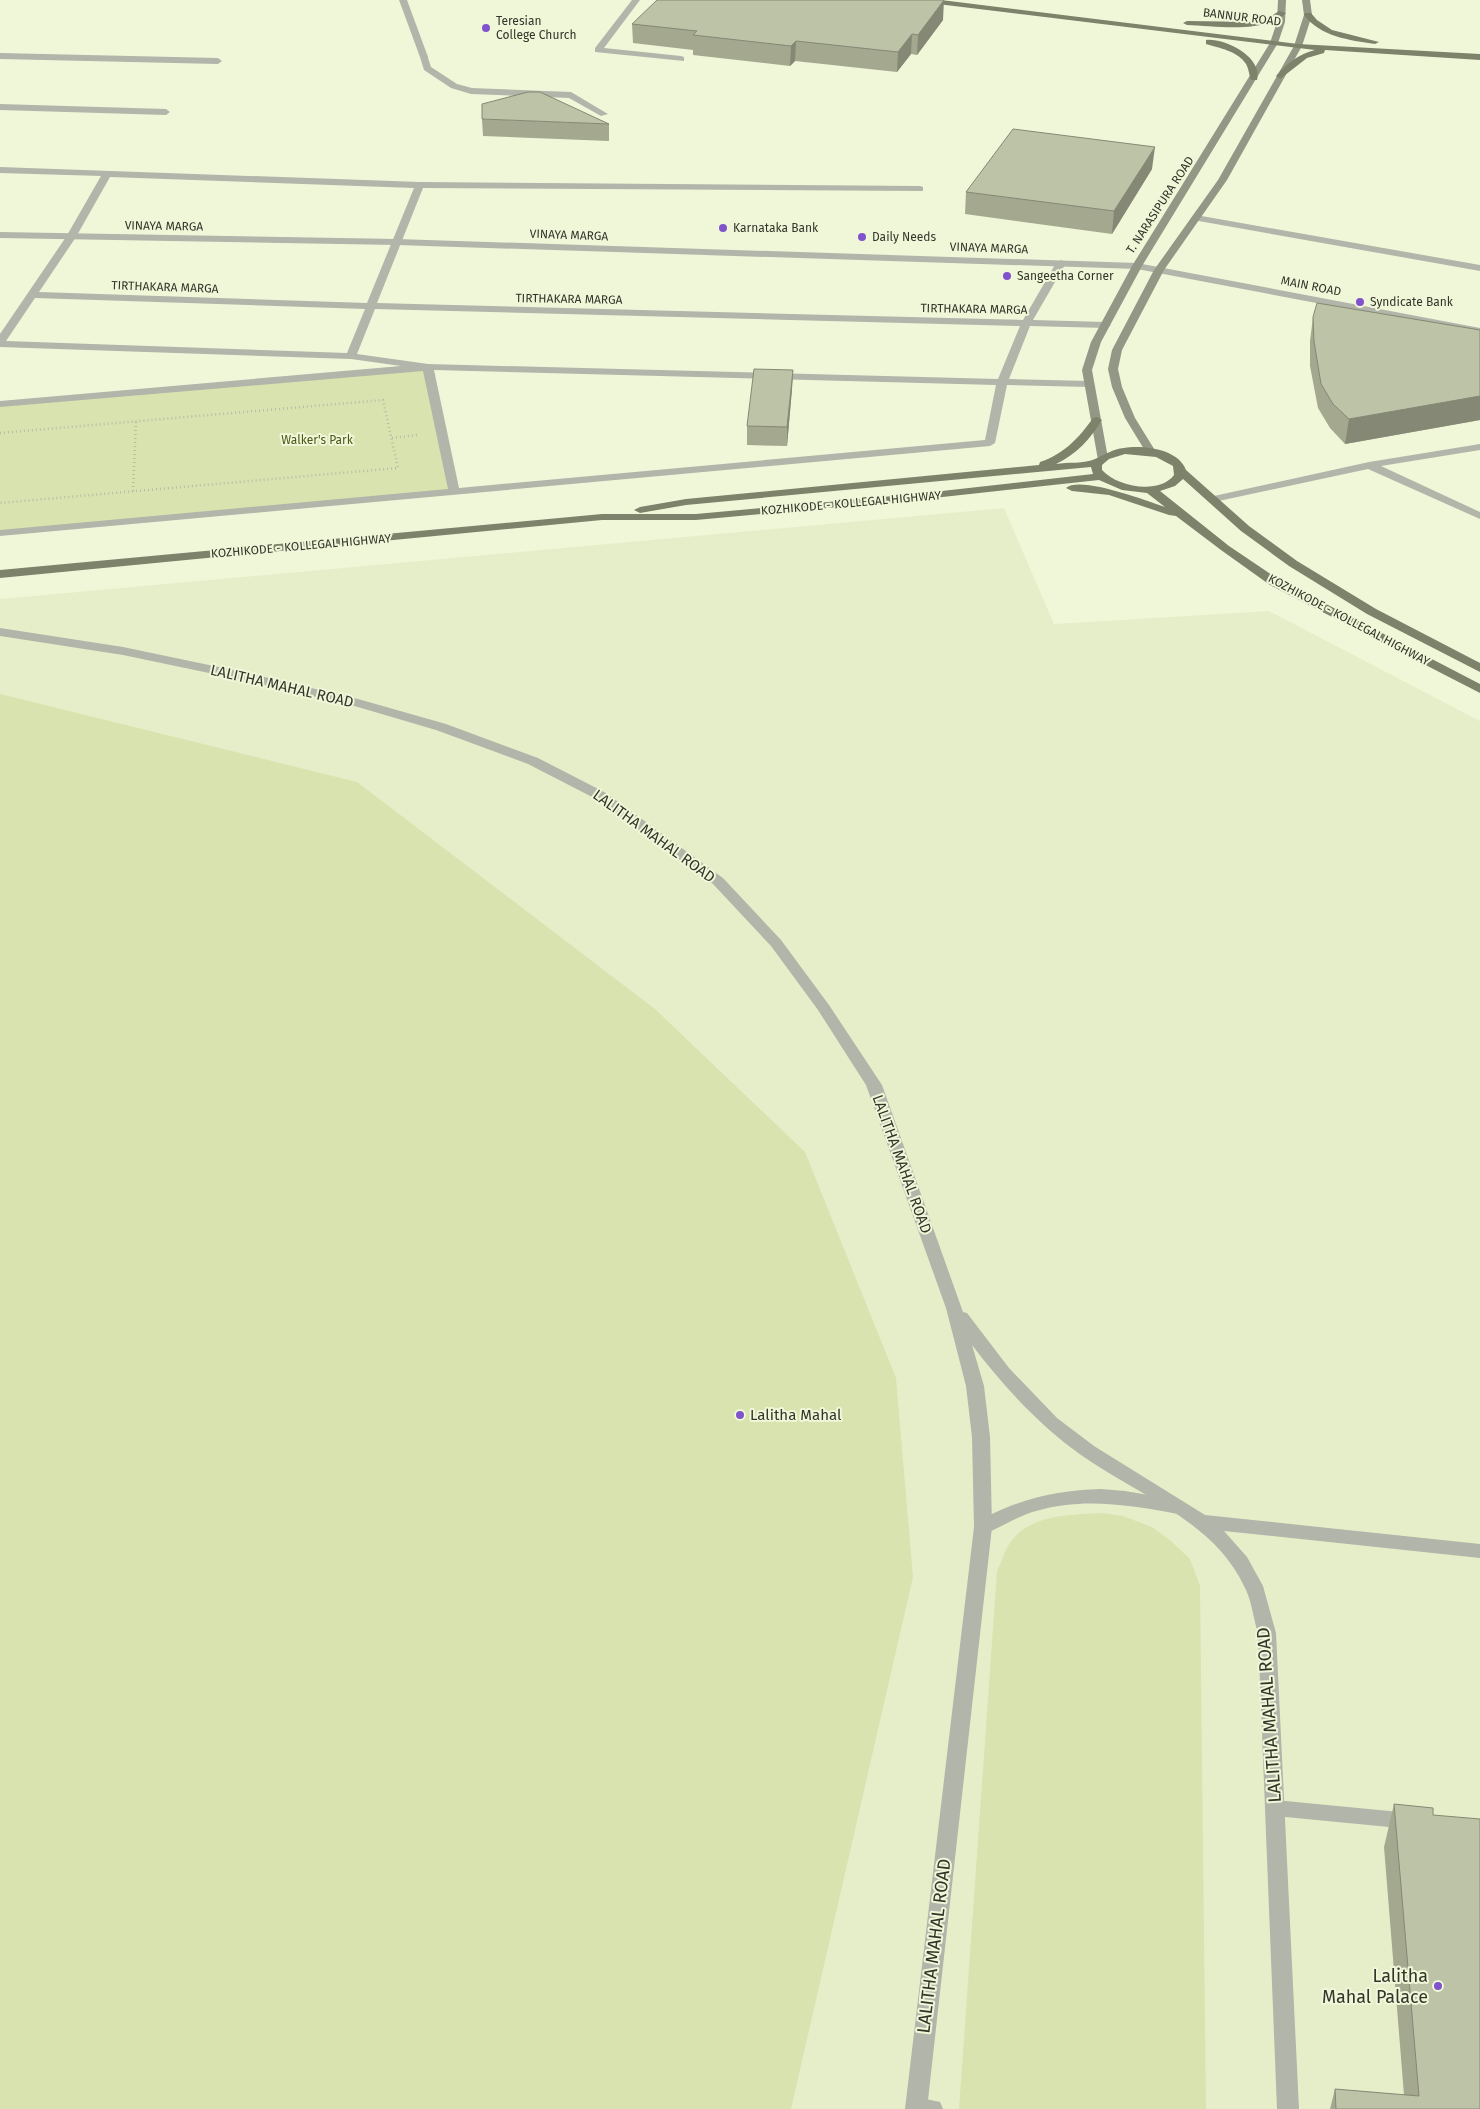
<svg xmlns="http://www.w3.org/2000/svg" width="1480" height="2109" font-family="'Fira Sans',sans-serif">
<style>
.built{fill:#e6eec9}
.green{fill:#d8e3b0}
.lines{fill:none;stroke-linecap:round;stroke-linejoin:round}
.path{stroke:#b7bca4;stroke-width:2.5;stroke-dasharray:1 3;stroke-linecap:butt}
.service{fill:#b2b5a9;fill-rule:evenodd}
.minor{fill:#b2b5a9;fill-rule:evenodd}
.tertiary{fill:#b2b5a9;fill-rule:evenodd}
.secondary{fill:#939785;fill-rule:evenodd}
.primary{fill:#7d826b;fill-rule:evenodd}
.wall{fill:#a3a88f}
.shaded-wall{fill:#848874}
.building{fill:#bdc3a6;stroke:#848874}
.poi-dot{fill:#8052cb;stroke:#f0f7d9;stroke-width:2}
.labels{text-anchor:middle;stroke-width:4;stroke-linejoin:round;paint-order:stroke}
.far-street-label{font-size:12px;fill:#323529;stroke:#f0f7d9}
.far-poi-label{font-size:12px;fill:#323529;stroke:#f0f7d9;text-anchor:start}
.far-park-label{font-size:12px;fill:#4e5719;stroke:#f0f7d9}
.street-label{font-size:15px;fill:#323529;stroke:#f0f7d9}
.poi-label{font-size:15px;fill:#323529;stroke:#f0f7d9;text-anchor:start}
.near-street-label{font-size:18px;fill:#323529;stroke:#f0f7d9}
.near-poi-label{font-size:18px;fill:#323529;stroke:#f0f7d9;text-anchor:end}
</style>
<rect width="100%" height="100%" fill="#f0f7d9"/>
<path class="built" d="M1004 508 1054 624 1269 611 1480 721V2109H0V599Z"/>
<path class="green" d="M428 367 454 493 0 532V404Z
M0 694 357 782 655 1009 805 1152 896 1378 913 1577 791 2109H0Z
M1101 1513 1123 1516 1152 1527 1171 1541 1190 1559 1200 1586 1206 2109H959L997 1571C1001 1563 1004 1553 1008 1546 1027 1514 1069 1515 1101 1513Z"/>
<g class="lines">
<path class="path" d="M0 433 383 400 398 468 0 503
M392 438 417 435
M133 491 136 421"/>
<path class="service" d="M632 0H640L604 48 681 56 684 57V61L595 52V48Z
M421 55H427L431 67 457 84 472 88 571 92 608 114 601 116 569 98 471 94 451 88 424 70 420 57Z
M1101 1489 1125 1491 1178 1500 1184 1502 1187 1507 1184 1512 1178 1514C1131 1505 1083 1497 1036 1511 1017 1516 1001 1528 983 1534L977 1532 974 1527C978 1520 985 1518 992 1514 1027 1497 1063 1490 1101 1489Z
M1275 1800 1410 1813 1417 1815 1420 1821 1417 1827 1410 1829 1275 1816 1268 1814 1265 1808 1268 1802Z
M916 2097 940 2102 943 2109H906L908 2100Z"/>
<path class="minor" d="M399 0H407L428 57 427 59 420 57Z
M0 53 218 58 222 61 218 64 0 59Z
M0 104 166 109 170 112 166 115 0 110Z
M0 167 420 182 920 186 923 187V191L423 188 377 303 1023 320 1056 263 1061 260 1066 263 1033 320 1106 322 1111 325 1106 328 1030 326 1009 379 1089 381 1094 384 1089 387 1007 385 995 443 990 446 0 536V530L448 489 423 371 0 407V401L401 366 351 359 0 347V334L66 237 101 176 0 173ZM110 177 414 188 367 303 39 292 76 237ZM35 298 365 309 347 353 6 341ZM375 309 1020 326 998 379 428 364 357 354ZM434 370 996 385 985 440 459 488Z
M1196 215 1480 265V271L1193 220 1191 218Z
M1480 444V450L1381 466 1480 512V519L1368 469 1214 502 1208 499 1214 496 1369 462Z
M0 628 123 647 252 674 358 699 446 724 538 758 606 793 723 878 781 940 829 1005 882 1085 963 1312 967 1313 1009 1368 1057 1418 1094 1446 1205 1515 1480 1544V1558L1224 1531 1247 1557 1263 1586 1276 1633 1299 2109H1277L1258 1633C1253 1618 1252 1600 1244 1586 1213 1520 1137 1495 1081 1455 1039 1425 1004 1387 972 1345L984 1386 990 1437 992 1527 927 2109H905L974 1527 972 1437 966 1386 946 1308 866 1085 818 1010 771 946 713 884 596 799 528 764 436 730 351 705 252 682 123 655 0 636Z"/>
<path class="tertiary" d="M0 232 397 239 1137 263 1480 328V334L1137 269 397 245 0 238Z"/>
<path class="secondary" d="M1278 0H1286L1285 22 1278 43 1142 266 1101 342 1092 370 1108 458 1106 460H1098L1082 370 1091 342 1132 266 1270 43 1277 22Z
M1302 0H1310L1312 15 1302 46 1227 180 1164 270 1122 350 1118 369 1122 387 1135 418 1156 452 1151 455 1147 454 1125 418 1112 387 1108 369 1112 350 1154 270 1218 180 1294 46 1304 15Z"/>
<path class="primary" d="M917 0H941L1298 44 1480 54V60L1325 50 1324 53 1307 58 1280 79 1276 76C1286 64 1299 54 1315 50L921 2Z
M1279 11 1286 13C1265 34 1216 26 1187 25L1183 23 1187 21 1259 22 1267 19Z
M1305 13H1311L1317 20 1332 30 1379 42 1375 44C1349 40 1321 37 1304 15Z
M1206 40C1225 38 1263 57 1257 80H1251C1249 75 1249 69 1246 64 1238 51 1219 48 1206 44Z
M1097 417 1102 420C1090 439 1077 454 1056 464 1067 462 1085 464 1095 459 1104 455 1113 449 1124 448 1144 445 1178 449 1186 470L1249 526 1297 561 1376 609 1480 663V672L1367 614 1289 566 1241 531 1183 479 1175 486 1160 491 1229 546 1278 579 1480 684V693L1270 585 1221 550 1176 516 1169 515 1109 495 1072 491 1066 488C1079 475 1148 501 1165 507L1147 493 1122 490 1099 480 915 500 696 520H602L0 578V570L602 514H696L915 494 1093 474 1091 467 686 505 640 513 634 510 640 507 686 499 1039 465 1040 462C1064 454 1079 438 1093 418ZM1125 454 1156 457 1173 466 1174 475C1159 495 1117 487 1102 470V465L1109 459Z"/>
</g>
<path class="wall" d="M943 20 917 55 911 54 897 72 795 61 790 66 693 55V50L633 43 632 24Z
M482 119 609 124V141L483 136Z
M1152 169 1112 234 965 214 966 192Z
M1313 317 1480 330V420L1345 444 1330 428 1318 408 1310 366V341Z
M793 370 792 389 787 446 747 445V426Z
M1394 1804 1433 1815 1480 2109H1330L1335 2089 1404 2095 1384 1847Z"/>
<path class="shaded-wall" d="M944 0 943 20 917 55 918 35Z
M912 34 911 54 897 72 898 52Z
M796 41 795 61 790 66 791 46Z
M1155 147 1152 169 1112 234 1114 211Z
M793 370 792 389 787 446V427Z
M1480 396V420L1345 444 1349 419Z"/>
<path class="building" d="M657 0H944L918 35 912 34 898 52 796 41 791 46 693 35 697 31 632 24Z
M528 92H540L609 124 482 119V104Z
M1013 129 1155 147 1114 211 966 192Z
M1317 303 1480 330V396L1349 419 1333 404 1321 384 1314 341 1313 317Z
M754 369 793 370 787 427 747 426Z
M1394 1804 1433 1808V1815L1480 1819V2109H1336L1335 2089 1419 2096Z"/>
<g class="poi-dot">
<circle cx="486" cy="28" r="5"/>
<circle cx="723" cy="228" r="5"/>
<circle cx="862" cy="237" r="5"/>
<circle cx="1007" cy="276" r="5"/>
<circle cx="1360" cy="302" r="5"/>
<circle cx="740" cy="1415" r="5"/>
<circle cx="1438" cy="1986" r="5"/>
</g>
<g class="labels">
<g class="far-street-label">
<text transform="translate(1242 17) rotate(7)" y="4">BANNUR ROAD</text>
<text transform="translate(1160 205) rotate(-57)" y="4">T. NARASIPURA ROAD</text>
<text transform="translate(164 226) rotate(1)" y="4">VINAYA MARGA</text>
<text transform="translate(569 235) rotate(2)" y="4">VINAYA MARGA</text>
<text transform="translate(989 248) rotate(2)" y="4">VINAYA MARGA</text>
<text transform="translate(1311 286) rotate(11)" y="4">MAIN ROAD</text>
<text transform="translate(165 287) rotate(2)" y="4">TIRTHAKARA MARGA</text>
<text transform="translate(569 299) rotate(1)" y="4">TIRTHAKARA MARGA</text>
<text transform="translate(974 309) rotate(1)" y="4">TIRTHAKARA MARGA</text>
<text transform="translate(851 503) rotate(-5)" y="4">KOZHIKODE - KOLLEGAL HIGHWAY</text>
<text transform="translate(301 546) rotate(-5)" y="4">KOZHIKODE - KOLLEGAL HIGHWAY</text>
<text transform="translate(1349 620) rotate(28)" y="4">KOZHIKODE - KOLLEGAL HIGHWAY</text>
</g>
<g class="far-poi-label">
<text x="496" y="25">Teresian<tspan x="496" dy="14">College Church</tspan></text>
<text x="733" y="232">Karnataka Bank</text>
<text x="872" y="241">Daily Needs</text>
<text x="1017" y="280">Sangeetha Corner</text>
<text x="1370" y="306">Syndicate Bank</text>
</g>
<g class="far-park-label">
<text x="317" y="444">Walker's Park</text>
</g>
<g class="street-label">
<text transform="translate(282 686) rotate(13)" y="5">LALITHA MAHAL ROAD</text>
<text transform="translate(654 836) rotate(36)" y="5">LALITHA MAHAL ROAD</text>
<text transform="translate(902 1164) rotate(70)" y="5">LALITHA MAHAL ROAD</text>
</g>
<g class="poi-label">
<text x="750" y="1420">Lalitha Mahal</text>
</g>
<g class="near-street-label">
<text transform="translate(1269 1715) rotate(-94)" y="6">LALITHA MAHAL ROAD</text>
<text transform="translate(934 1946) rotate(-83)" y="6">LALITHA MAHAL ROAD</text>
</g>
<g class="near-poi-label">
<text x="1428" y="1982">Lalitha<tspan x="1428" dy="21">Mahal Palace</tspan></text>
</g>
</g>
</svg>
